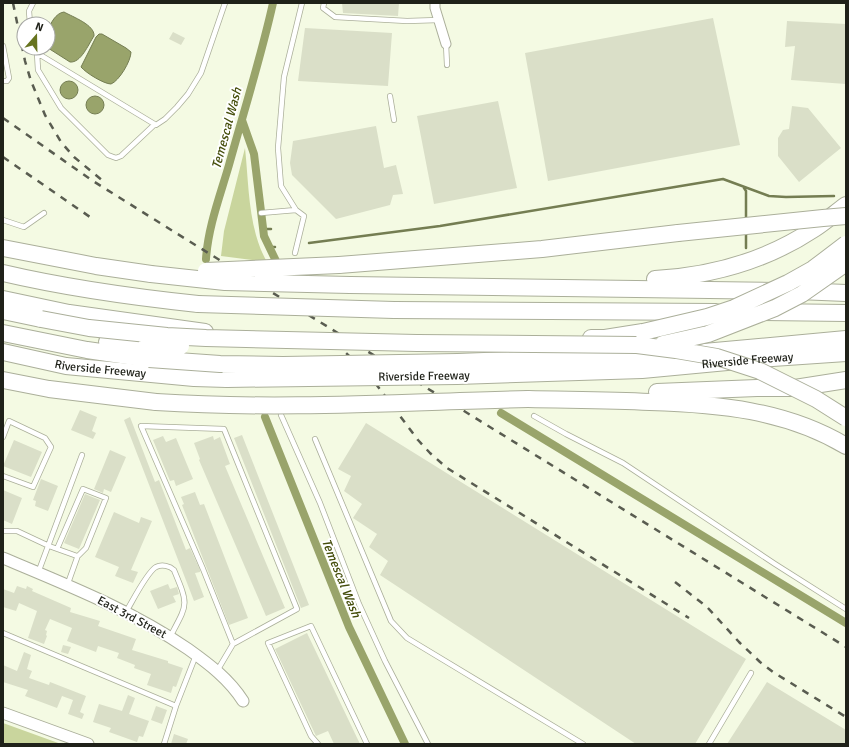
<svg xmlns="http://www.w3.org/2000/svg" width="849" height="747" font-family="Signika,sans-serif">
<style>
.green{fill:#c9d59d}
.water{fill:#99a46b;stroke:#747d52}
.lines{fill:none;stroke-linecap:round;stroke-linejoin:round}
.stream{stroke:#747d52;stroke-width:2.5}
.canal{stroke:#99a46b;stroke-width:8}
.building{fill:#dadfc8}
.service-casing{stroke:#abaf9a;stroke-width:6}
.minor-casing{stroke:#abaf9a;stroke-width:11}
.tertiary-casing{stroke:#abaf9a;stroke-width:13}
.motorway-casing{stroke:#abaf9a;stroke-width:18}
.service{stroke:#fff;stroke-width:4.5}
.minor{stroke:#fff;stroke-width:9}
.tertiary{stroke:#fff;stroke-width:11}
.motorway{stroke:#fff;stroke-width:16}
.rail{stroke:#595c50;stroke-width:2.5;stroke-dasharray:7 7;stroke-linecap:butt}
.motorway-bridge-casing{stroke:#abaf9a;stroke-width:18;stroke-linecap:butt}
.motorway-bridge{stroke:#fff;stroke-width:16}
.labels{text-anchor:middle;stroke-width:4;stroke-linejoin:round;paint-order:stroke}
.street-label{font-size:12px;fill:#1f2119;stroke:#fff}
.water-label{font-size:13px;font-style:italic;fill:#454e0b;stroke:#fff}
</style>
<rect width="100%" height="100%" fill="#f4fae3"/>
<path class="green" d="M245 148C249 185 248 229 267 262L221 256 224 231Z
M3 723 61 744H3Z"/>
<path class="water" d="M64 12C73 17 95 25 94 36 88 45 81 63 70 62L48 48C48 43 47 37 48 32 50 23 56 13 64 12Z
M99 34H102L126 48 131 52C131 61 119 81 111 84 104 84 86 73 81 67L96 37Z
M60 90a9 9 0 1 1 18 0a9 9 0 1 1-18 0Z
M86 105a9 9 0 1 1 18 0a9 9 0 1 1-18 0Z"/>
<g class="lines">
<path class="stream" d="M744 188 746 191V220
M263 229H271
M746 231V248
M309 243 440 226 723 179 769 196 786 197 834 196
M269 247H275"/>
<path class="canal" d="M242 120 254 154 264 236 276 261
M206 259C208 227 220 196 229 165 244 111 261 57 273 3
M501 413 846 623
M265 417 349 627 405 744"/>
</g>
<path class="building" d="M342 3H399L398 16 343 13Z
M713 18 740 145 548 181 525 53Z
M787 21 846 24V84L791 80 795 46 785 47Z
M305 28 392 33 388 86 298 81Z
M173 32 185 38 181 45 169 39Z
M498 101 517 188 434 204 417 116Z
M792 106 808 108 841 148 799 182 778 156V138L783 130 789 129Z
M376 126 384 168 396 165 403 194 393 195 390 205 336 219 292 175 290 163 293 141Z
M80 410 97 417 92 431 96 433 93 439 71 430Z
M130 417 155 482 159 480 186 550 190 548 200 570V572L195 573 204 597 194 601 124 420Z
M366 423 746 659 695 744H636L380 575 388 561 369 547 377 534 353 518 362 504 344 491 351 476 338 469Z
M242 435 309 605 301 608 234 438Z
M163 436 166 442 176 438 193 479 176 486 174 480 170 481 153 440Z
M213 436 214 440 220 437 230 464 225 466 285 608 266 616 199 460 200 459 194 443Z
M14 440 42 452 31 477 3 466Z
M110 450 126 457 111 492 104 489 103 493 94 489Z
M41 479 58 486 48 511 35 506 36 501 33 500Z
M3 490 22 498 12 524 3 520Z
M195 492 200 505 204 504 248 618 229 625 182 505 184 504 181 497Z
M85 494 100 500 79 549 64 543Z
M114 512 139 523 141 517 152 521 131 570 138 572 133 583 115 576 119 567 95 557Z
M168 584 170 589 177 587 179 594 173 596 176 602 158 609 150 591Z
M17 586 26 589 27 586 33 589 32 591 71 608 70 612 100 621 98 626 136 639 132 650 168 661V663L183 668 176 687 173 686 171 693 147 685 151 674 134 668 135 665 117 658 119 653 98 646 96 652 67 641 72 628 50 619 45 630 47 631 46 635 47 636 44 644 28 638 37 611 19 603 16 611 3 607V589L14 593Z
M307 633 360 744H334L328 731 316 736 275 649Z
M63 645 71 647 68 654 61 652Z
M24 652 31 655 27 669 32 671 29 678 49 685 50 682 86 696 80 712 84 714 82 719 68 714 73 700 62 696 57 708 25 696 28 690 3 682V665L17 671Z
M767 682 846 730V744H727Z
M128 695 135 698 129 714 149 721 143 737 139 736 137 742 109 732 111 728 93 722 99 704 122 711Z
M156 706 167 710 162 724 151 720Z
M174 734 188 739 186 744H171Z"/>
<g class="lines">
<g class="service-casing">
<path id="service" d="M324 3 323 8 335 17 407 21 439 20
M30 24 29 11 33 3
M446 44 447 65
M3 46 9 78 7 81H3
M35 48 37 53 156 125 165 119 177 107 188 94 201 73 225 3
M37 53 38 70 61 108 108 155 116 158 121 156 154 125
M390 96 394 120
M261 213 296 210
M3 220 24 227 44 213
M295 253 304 216 296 210 281 186 278 148 284 77 302 3
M281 415 320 503 359 604 385 661 428 744
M534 416 566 434 623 463 775 564 846 609
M3 437 9 421 45 438 51 447 33 487 3 476
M315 439 391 621 407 638 583 744
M3 531H17L49 546 77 556V558L67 586
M57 549 83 489 106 498 86 548 77 557
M38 573 82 455
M126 612C132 602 147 572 156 567 162 564 170 566 174 570 189 606 188 603 170 637
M3 633 176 706
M217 671 233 644 203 569 141 426 224 429 297 609 233 644
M164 744 176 706 196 655
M318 744 311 736 268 643 311 626 367 744
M709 744 751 673"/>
</g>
<g class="minor-casing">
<path id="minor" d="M435 3V8L446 44"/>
</g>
<g class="tertiary-casing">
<path id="tertiary" d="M3 558C67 585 131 610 188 649 209 664 229 679 243 701
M3 713 88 744"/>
</g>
<g class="motorway-casing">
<g id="motorway">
<path d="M3 248 96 266 151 274"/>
<path d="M339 265 542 249 678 233"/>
<path d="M3 273C67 288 132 297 198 304"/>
<path d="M655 279C711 276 767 260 814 229 825 222 835 213 846 205"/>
<path d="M350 285 775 291"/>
<path d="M798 291 846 293"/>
<path d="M3 299 69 313 205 332"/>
<path d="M394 310 716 312"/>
<path d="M3 311 41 319"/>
<path d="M764 312 846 313"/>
<path d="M3 333 87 350 149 359"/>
<path d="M591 338H605L643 332"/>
<path d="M107 342 146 346"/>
<path id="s1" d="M3 352 66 366 194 378 227 379"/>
<path d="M704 352 846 339"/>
<path d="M458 362 672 354"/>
<path id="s2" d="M457 376 642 370 759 359 846 353"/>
<path d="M3 380 49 389 156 402"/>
<path d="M657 392 757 388H795L846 380"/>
<path d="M528 399C568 400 609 400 650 402 718 404 786 410 846 446"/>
</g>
</g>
<use href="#service" class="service"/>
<use href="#minor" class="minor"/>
<use href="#tertiary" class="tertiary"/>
<use href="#motorway" class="motorway"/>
<path class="rail" d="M13 3 25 61 31 81 45 115 61 142 74 157 103 181
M3 118 93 181 184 238 846 647
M3 157 90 217
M324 336 344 351 370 376 418 440 430 453 447 468 689 618
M675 582 707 607 739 642 760 662 773 672 846 717"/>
<g class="motorway-bridge-casing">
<path id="motorway-bridge" d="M678 233 823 218 846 216
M206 271 339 265
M151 274 225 282 350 285
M198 304 394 310
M41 319 89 328 167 336 206 338 417 343 637 345 676 350 717 357 760 371 816 399 846 418
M643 332 707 317 734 308 788 283 813 269 846 244
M663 344 708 334 775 308 802 294 846 263
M146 346H181
M149 359 220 364 283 365 458 362
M227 379 457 376
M156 402C280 410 404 402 528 399"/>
</g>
<use href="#motorway-bridge" class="motorway-bridge"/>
</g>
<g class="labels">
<g class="street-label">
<text dy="4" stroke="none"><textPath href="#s2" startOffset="291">Riverside Freeway</textPath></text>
<text dy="4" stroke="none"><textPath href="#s1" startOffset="99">Riverside Freeway</textPath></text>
<text transform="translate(424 376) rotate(-1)" y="4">Riverside Freeway</text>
<text transform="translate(132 617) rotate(28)" y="4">East 3rd Street</text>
</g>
<g class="water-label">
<text transform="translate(226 128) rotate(-75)" y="5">Temescal Wash</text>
<text transform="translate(342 578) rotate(68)" y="5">Temescal Wash</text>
</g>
</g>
<rect width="849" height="747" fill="none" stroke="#1f2119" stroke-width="8"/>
<g transform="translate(36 36) rotate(20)"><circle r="19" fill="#ffffff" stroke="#a5a6a3"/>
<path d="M0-3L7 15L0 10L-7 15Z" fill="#67741f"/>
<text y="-6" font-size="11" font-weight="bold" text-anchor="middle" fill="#1f2119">N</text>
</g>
</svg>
